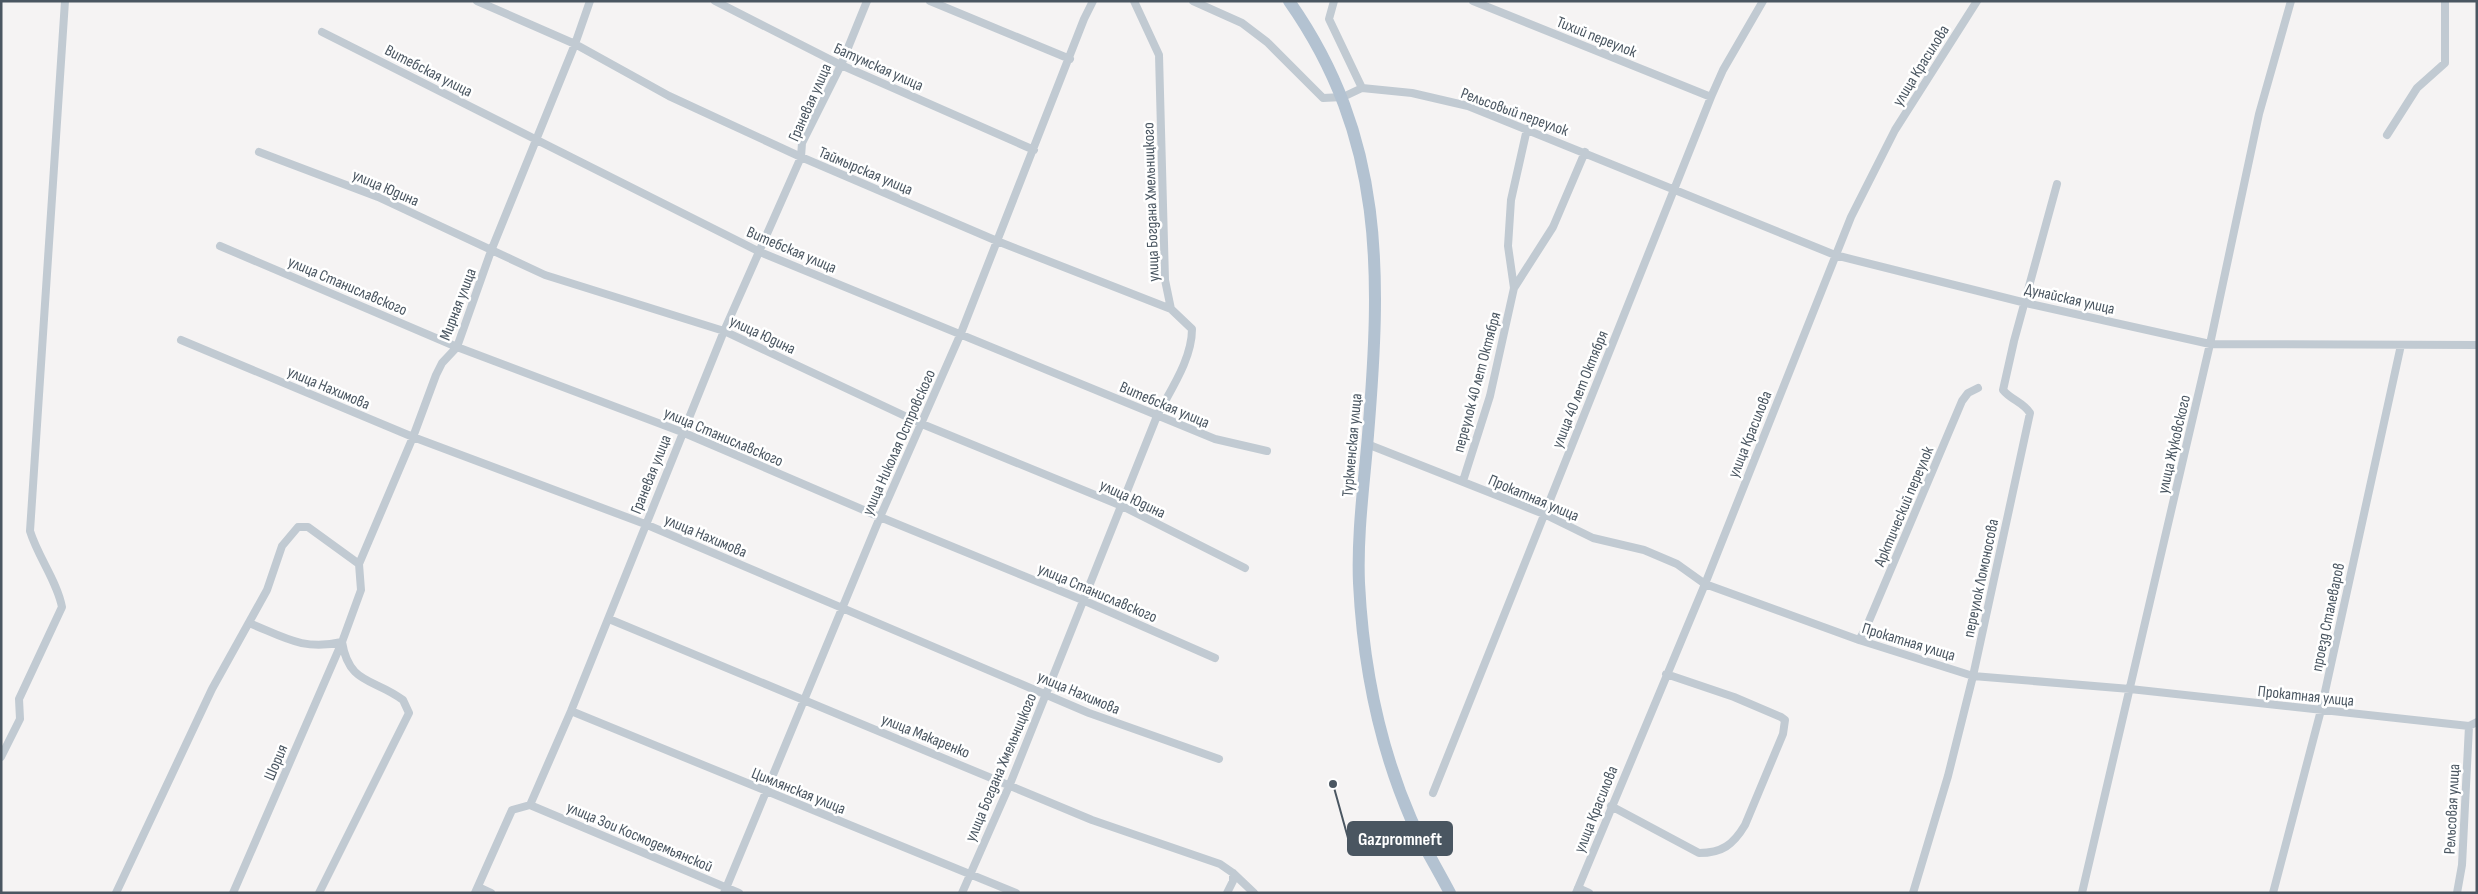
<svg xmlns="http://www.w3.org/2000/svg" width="2478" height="894" font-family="'Sofia Sans Condensed',sans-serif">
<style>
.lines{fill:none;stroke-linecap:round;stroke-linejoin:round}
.street{stroke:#c1cad2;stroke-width:8}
.primary{stroke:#b3c2d1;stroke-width:12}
.labels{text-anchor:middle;stroke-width:5;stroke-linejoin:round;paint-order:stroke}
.street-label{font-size:16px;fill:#4a5661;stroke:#fff}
.leader{fill:none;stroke:#4a5661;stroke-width:2}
.callout-dot{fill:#4a5661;stroke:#fff;stroke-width:2}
.callout{fill:#4a5661;stroke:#4a5661;stroke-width:2}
.callout-label{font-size:18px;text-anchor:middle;font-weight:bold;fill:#fff}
</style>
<rect width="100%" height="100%" fill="#f5f3f3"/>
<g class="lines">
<path class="street" d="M477 1 575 44 669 96 801 157 997 241 1171 309
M715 1 841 65 1034 150
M930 1 1070 59
M1193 1 1242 23 1267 42 1323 98 1343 97 1362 88 1412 93 1468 106 1835 255 2026 303 2210 344 2477 345
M1334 1 1329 19 1362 88
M1473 1 1711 97
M322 32 760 252 1215 439 1267 451
M2387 135 2417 88 2445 63V1
M259 152 378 197 545 275 724 331 922 424 1122 506 1245 568
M220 246 457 347 682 432 880 517 1085 601 1215 658
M1514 288 1553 227 1585 152
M181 340 413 437 645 524 1089 713 1219 759
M1367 444 1544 514 1593 538 1644 550 1677 564 1705 584 1859 640 1973 676 2130 689 2469 726 2477 722
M1463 481 1490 396 1514 288 1508 246 1511 200 1527 129
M609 619 1092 820 1220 864 1233 873 1254 893
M249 623C284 637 303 651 342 642
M1859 640 1866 628 1962 401 1968 393 1978 388
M571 711 1016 893
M1 757 20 719 19 699 62 607C57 581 38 557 30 531L65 1
M1433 793 1711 97 1723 70 1763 1
M530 805 739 893
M1611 806 1699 853C1722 853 1733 845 1745 825L1783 734 1785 720 1781 717 1734 697 1666 674
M478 887 491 893
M1578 888 1589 893
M116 893 212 689 267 590 282 546 298 527H308L359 564
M233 893 342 642 361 590 359 564 413 437 436 375 442 363 457 347 491 251 575 44 590 1
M319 893 409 713 403 700C374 678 349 685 342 642
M475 893 512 810 530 805 571 711 724 331 801 157 802 143 841 65 867 1
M724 893 880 517 961 333 1084 19 1093 1
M962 893 1010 784 1157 416C1171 389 1192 359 1192 329L1171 309 1165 280 1159 55 1134 1
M1227 893 1233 881V873
M1576 893 1705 584 1851 217 1895 130 1977 1
M1913 893 1948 776 1973 676 2030 413C2023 402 2011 400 2003 390L2014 341 2057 184
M2082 893 2210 344 2259 114 2291 1
M2273 893 2321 710 2401 345
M2457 893 2462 865 2469 726"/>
<path class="primary" d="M1289 1C1386 139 1381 275 1368 435 1364 484 1357 534 1359 583 1363 664 1379 745 1411 819 1422 844 1437 868 1450 893"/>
</g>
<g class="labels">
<g class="street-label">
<text transform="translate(1597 36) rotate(22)" y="6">Тихий переулок</text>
<text transform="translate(1920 65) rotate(-58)" y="6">улица Красилова</text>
<text transform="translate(879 66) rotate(24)" y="6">Батумская улица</text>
<text transform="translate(429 70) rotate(27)" y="6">Витебская улица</text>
<text transform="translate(809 102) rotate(-66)" y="6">Граневая улица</text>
<text transform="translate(1515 111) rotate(20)" y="6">Рельсовый переулок</text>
<text transform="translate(866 170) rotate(23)" y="6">Таймырская улица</text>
<text transform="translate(386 187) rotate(23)" y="6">улица Юдина</text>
<text transform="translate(1150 202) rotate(-92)" y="6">улица Богдана Хмельницкого</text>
<text transform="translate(792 249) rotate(23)" y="6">Витебская улица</text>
<text transform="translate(348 285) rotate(23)" y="6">улица Станиславского</text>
<text transform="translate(2070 298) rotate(13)" y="6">Дунайская улица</text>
<text transform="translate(457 304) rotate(-69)" y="6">Мирная улица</text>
<text transform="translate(763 334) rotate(25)" y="6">улица Юдина</text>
<text transform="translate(1476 382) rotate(-75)" y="6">переулок 40 лет Октября</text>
<text transform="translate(329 387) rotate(23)" y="6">улица Нахимова</text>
<text transform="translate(1579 389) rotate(-68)" y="6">улица 40 лет Октября</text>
<text transform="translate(1165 404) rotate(23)" y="6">Витебская улица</text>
<text transform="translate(1749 434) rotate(-68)" y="6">улица Красилова</text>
<text transform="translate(724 436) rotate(23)" y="6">улица Станиславского</text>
<text transform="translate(898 442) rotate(-66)" y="6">улица Николая Островского</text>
<text transform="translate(2173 444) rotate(-77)" y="6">улица Жуковского</text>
<text transform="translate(1351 445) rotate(-85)" y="6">Туркменская улица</text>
<text transform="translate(650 474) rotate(-68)" y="6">Граневая улица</text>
<text transform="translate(1534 497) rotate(23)" y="6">Прокатная улица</text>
<text transform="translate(1133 498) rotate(25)" y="6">улица Юдина</text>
<text transform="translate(1903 506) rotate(-67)" y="6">Арктический переулок</text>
<text transform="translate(706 535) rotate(23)" y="6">улица Нахимова</text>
<text transform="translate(1980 578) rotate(-78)" y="6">переулок Ломоносова</text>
<text transform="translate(1098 592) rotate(23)" y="6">улица Станиславского</text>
<text transform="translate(2327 617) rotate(-78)" y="6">проезд Сталеваров</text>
<text transform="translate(1909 641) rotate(17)" y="6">Прокатная улица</text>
<text transform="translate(1079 692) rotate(23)" y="6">улица Нахимова</text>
<text transform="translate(2306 695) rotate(6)" y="6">Прокатная улица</text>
<text transform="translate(926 735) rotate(22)" y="6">улица Макаренко</text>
<text transform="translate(275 762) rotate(-67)" y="6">Шория</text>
<text transform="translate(1000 767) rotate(-67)" y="6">улица Богдана Хмельницкого</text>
<text transform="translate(799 790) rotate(22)" y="6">Цимлянская улица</text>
<text transform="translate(1595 809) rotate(-68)" y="6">улица Красилова</text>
<text transform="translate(2451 809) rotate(-87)" y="6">Рельсовая улица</text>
<text transform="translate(640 836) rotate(23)" y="6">улица Зои Космодемьянской</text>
</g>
</g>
<path class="leader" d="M1333 784L1348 838"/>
<circle class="callout-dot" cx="1333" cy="784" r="5"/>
<rect class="callout" x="1348" y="822" width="104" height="33" rx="5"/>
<g class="callout-label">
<text x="1400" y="845">Gazpromneft</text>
</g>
<rect width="2478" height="894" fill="none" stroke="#4a5661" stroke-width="5"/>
</svg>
